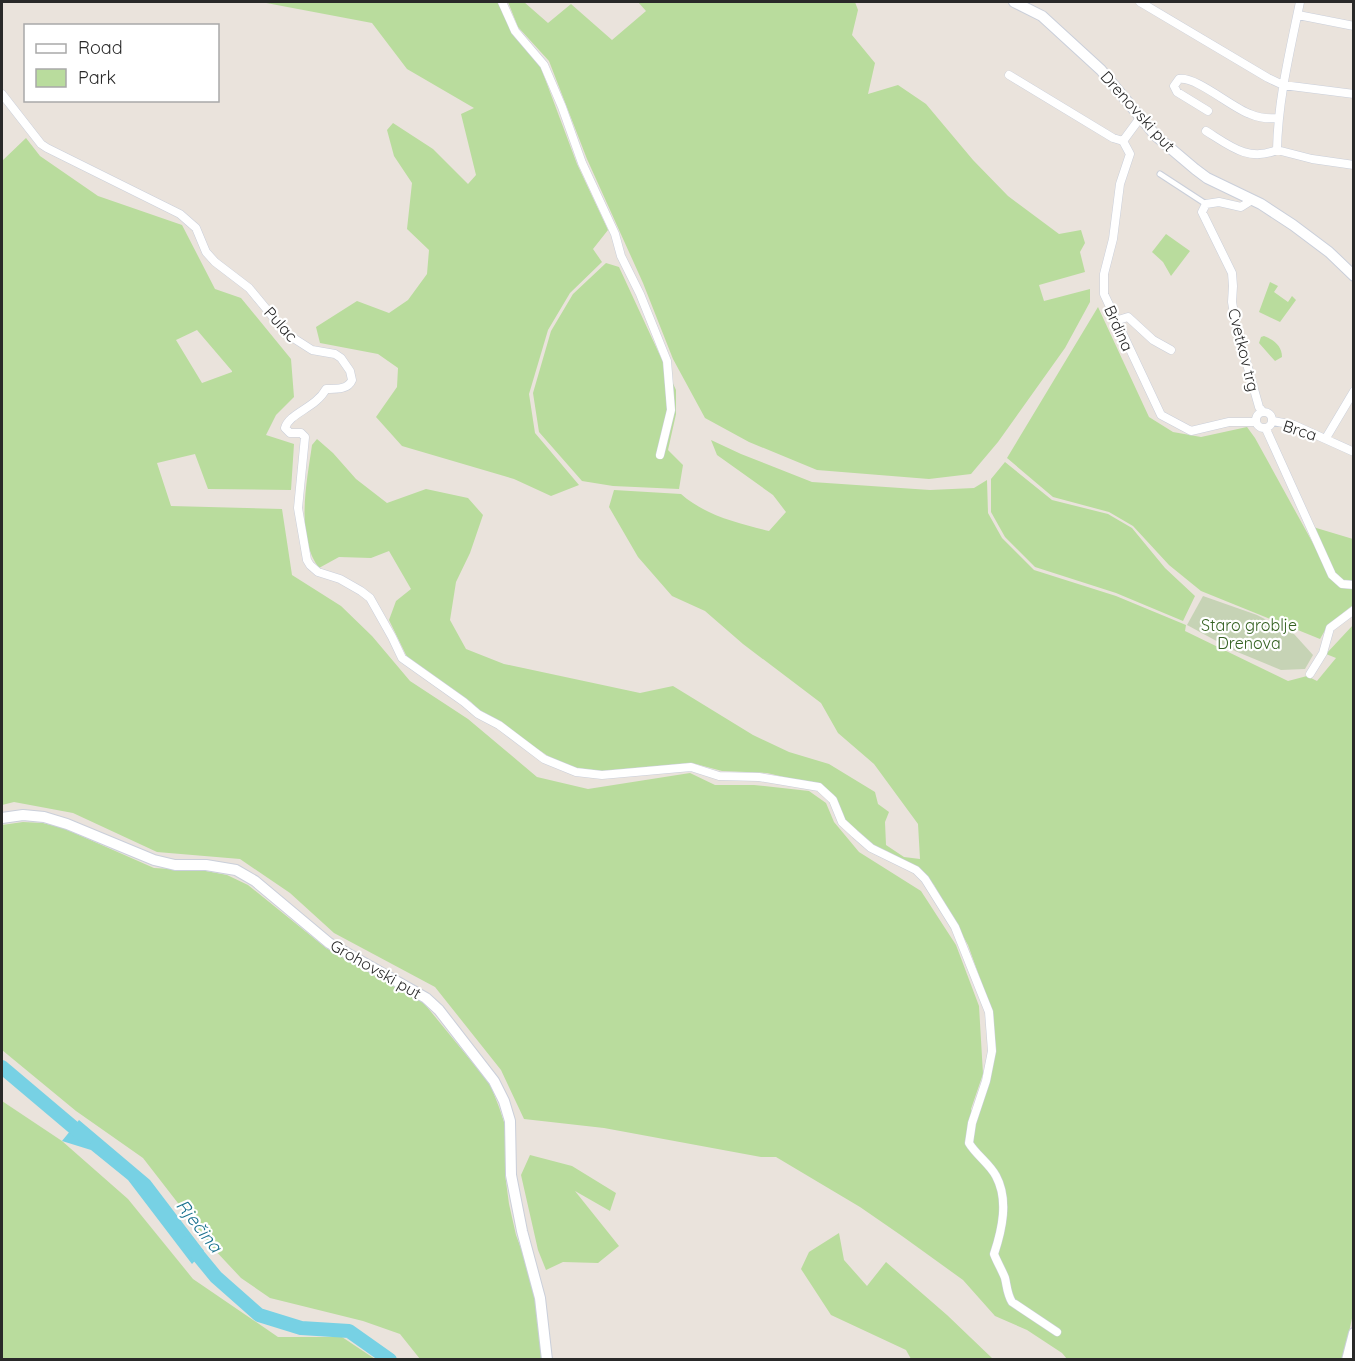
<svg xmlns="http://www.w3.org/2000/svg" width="1355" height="1361" font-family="Quicksand,sans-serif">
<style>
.green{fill:#b9dc9d;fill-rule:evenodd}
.cemetery{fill:#c6d3b5}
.water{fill:#77d1e4}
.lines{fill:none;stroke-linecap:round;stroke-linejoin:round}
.river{stroke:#77d1e4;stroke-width:14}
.pedestrian-casing{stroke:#cacfda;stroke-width:7}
.minor-casing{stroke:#cacfda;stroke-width:9}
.secondary-casing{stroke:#cacfda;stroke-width:12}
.pedestrian{stroke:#fff;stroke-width:5}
.minor{stroke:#fff;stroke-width:8}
.secondary{stroke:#fff;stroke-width:10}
.labels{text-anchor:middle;stroke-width:4.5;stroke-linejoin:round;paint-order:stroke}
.street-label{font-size:16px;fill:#292929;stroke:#fff}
.park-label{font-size:16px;fill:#336020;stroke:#fff}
.water-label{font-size:18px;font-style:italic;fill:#18718e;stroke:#fff}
</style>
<rect width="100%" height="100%" fill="#eae3dc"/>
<path class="green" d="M261 2H499L512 32 541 68 577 164 608 230 593 249 602 262 570 293 548 330 529 394 535 433 579 485 551 496 514 479 402 446 376 417 397 387 398 368 378 354 320 343 316 327 357 301 389 313 408 300 427 274 429 250 407 229 412 183 394 156 387 130 393 123 433 149 468 184 476 175 461 114 474 108 407 69 372 23Z
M508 2H524L548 23 571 4 612 40 646 11 638 2H855L858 10 852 35 875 63 868 94 898 85 926 104 973 160 1008 196 1059 234 1081 230 1085 243 1080 252 1085 272 1039 285 1044 301 1090 289V302L1065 348 998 442 971 474 929 479 817 470 749 442 705 418 673 359 643 283 587 159 549 61 518 27Z
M26 138 40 156 98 196 182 225 215 289 241 298 291 359 294 397 276 415 266 435 294 444 291 490 208 489 195 454 157 463 171 506 282 509 292 575 341 606 372 636 410 681 468 719 537 777 588 789 690 773 715 785H754L809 791 826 803 834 822 859 852 921 891 956 945 979 1006 983 1074 971 1109 975 1124 989 1082 992 1012 968 945 934 885 914 865 872 845 844 819 834 795 819 783 792 779 767 773 722 771 692 763 601 771 576 768 554 760 530 744 502 722 479 710 471 702 408 659 389 620 396 601 411 589 389 551 371 558 339 557 319 568C295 536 307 481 312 445L317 439 333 453 356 479 387 503 426 489 468 498 483 515 470 553 456 582 450 620 466 649 504 664 640 693 673 686 753 735 789 752 829 764 875 792 878 804 889 812 885 822 886 845 904 857 920 859 918 824 874 764 838 733 821 703 743 644 705 611 672 596 638 557 609 507 614 490 681 494C706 516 738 523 769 531L786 512 773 495 717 455 711 440 741 454 812 482 930 490 974 488 987 480 988 513 1002 538 1034 570 1116 596 1186 625 1185 631 1288 681 1307 676 1317 681 1336 658 1326 654 1353 625 1354 1309 1343 1360 1067 1359 1062 1353 1027 1330 995 1316 963 1280 902 1236 860 1207 776 1157H761L604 1128 524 1119 501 1070 435 987 334 933 290 893 240 859 157 852 73 813 14 802 2 805V161ZM197 330 232 371V372L202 383 176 340Z
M1166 234 1190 251 1171 276 1163 262 1152 252Z
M606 263 619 267 676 390V414L668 450 683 465 679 489 613 486 582 481 539 432 533 393 551 331 573 294Z
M1270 282 1278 286 1274 292 1288 302 1292 296 1296 300 1280 322 1259 312Z
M1098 307 1149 417 1173 432 1201 437 1247 427 1255 438 1331 576 1353 587V605L1328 625 1320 639 1201 591 1169 565 1133 526 1109 512 1053 497 1007 458Z
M1264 336C1274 340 1282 346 1282 357L1275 361 1259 343 1261 337Z
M1005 462 1052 500 1108 514 1132 528 1165 568 1195 596 1183 621 1116 593 1035 567 1005 537 991 512V479Z
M1313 527 1353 539V583L1342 581 1336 574Z
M23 822 43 823 63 828 154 868 206 871 227 875 248 885 326 948 423 1002 490 1084 499 1107 506 1128 505 1174 509 1204 516 1235 529 1270 535 1301 542 1359H420L400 1334 363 1321 270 1298 241 1278 212 1247 143 1158 76 1111 2 1050V825Z
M2 1101 62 1141 128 1199 193 1279 278 1337H342L375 1359H2Z
M530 1155 572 1166 616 1193 610 1211 575 1191 619 1246 598 1263 563 1262 546 1270 538 1250 521 1175Z
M839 1233 844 1260 867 1286 886 1262 947 1315 993 1359H911L906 1350 831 1315 801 1269 809 1252Z"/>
<path class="cemetery" d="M1203 596 1257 615 1294 634 1313 655 1305 669 1281 670 1235 651 1187 625Z"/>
<path class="water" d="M79 1120 150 1180 204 1251 192 1264 128 1180 91 1150 62 1141Z"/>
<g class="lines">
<path class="river" d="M2 1067 86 1138
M188 1243 216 1277 259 1315 301 1328 349 1331 390 1360"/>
<g class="pedestrian-casing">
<path id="pedestrian" d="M1160 174 1206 204"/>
</g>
<g class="minor-casing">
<path id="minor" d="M502 2 515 31 544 65 562 107 582 163 615 234 621 256 640 294 667 361 671 410 660 455
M1140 2 1268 78 1283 85 1354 94
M1298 15 1354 26
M1009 75 1113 138 1123 141
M2 94 41 144 47 148 180 214 196 228 206 252 215 262 249 288 287 334 312 350 335 354 341 358 350 371 352 380C348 390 335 389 326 389 316 408 289 413 285 428L290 433H301L305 437 298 508 307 560 310 565 318 572 340 579 361 591 370 598 392 637 402 658 464 702 478 714 499 725 544 759 576 772 602 775 691 767 719 776 759 777 819 787 833 800 842 822 855 834 871 848 916 870 925 879 955 927 989 1012 992 1051 986 1081 972 1123 969 1143C976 1155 989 1163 996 1176 1009 1200 1002 1230 994 1254 997 1262 1002 1270 1005 1278 1007 1286 1007 1294 1012 1302L1057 1332
M1208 111 1177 92 1174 86 1179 79C1196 76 1232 108 1250 114 1259 118 1268 119 1278 118
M1140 118 1123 141 1130 154 1120 184 1113 239 1104 274V294L1161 415 1191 431 1229 422H1256
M1206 131C1230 146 1248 162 1277 150
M1277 150C1278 99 1290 51 1300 2
M1277 150 1312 159 1354 165
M1252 200 1241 207 1219 202 1206 204 1202 212 1232 273 1233 286 1232 302 1236 325 1259 407 1263 412
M1115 321 1128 317 1153 340 1171 350
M1256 420a8 8 0 1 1 16 0a8 8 0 1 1-16 0Z
M1273 421 1294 425 1354 452
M1266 429 1332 575 1342 584 1354 585
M1326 438 1354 391
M1310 674 1323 653 1330 628 1354 610"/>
</g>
<g class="secondary-casing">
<path id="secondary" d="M1014 2 1042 16 1101 70 1156 136 1195 169 1207 178 1261 204 1293 225 1329 252 1354 276
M2 818 23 815 44 817 67 824 154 860 175 865H206L236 870 255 881 329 943 426 998 439 1010 494 1081 504 1101 510 1121 511 1175 522 1231 540 1298 547 1360
M1347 1360 1354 1333"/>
</g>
<use href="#pedestrian" class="pedestrian"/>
<use href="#minor" class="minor"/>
<use href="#secondary" class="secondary"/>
</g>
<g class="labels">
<g class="street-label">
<text transform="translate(1138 111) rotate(48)" y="6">Drenovski put</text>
<text transform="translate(281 324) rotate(48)" y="6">Pulac</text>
<text transform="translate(1119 328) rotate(66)" y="6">Brdina</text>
<text transform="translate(1244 350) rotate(76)" y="6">Cvetkov trg</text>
<text transform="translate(1300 430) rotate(18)" y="6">Brca</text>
<text transform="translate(376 969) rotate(30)" y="6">Grohovski put</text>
</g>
<g class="park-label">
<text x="1249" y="631">Staro groblje<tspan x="1249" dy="18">Drenova</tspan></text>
</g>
<g class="water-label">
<text transform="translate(199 1226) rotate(52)" y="6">Rječina</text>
</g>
</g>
<rect width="1355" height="1361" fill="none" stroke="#292929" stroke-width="6"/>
<rect x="24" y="24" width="195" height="78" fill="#ffffff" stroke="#a9a9a9" stroke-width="1.5"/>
<rect x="36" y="44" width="30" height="9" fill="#ffffff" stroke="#a9a9a9" stroke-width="1.5"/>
<text x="78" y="54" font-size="18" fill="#292929">Road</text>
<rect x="36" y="69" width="30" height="18" fill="#b9dc9d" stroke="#a9a9a9" stroke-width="1.5"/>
<text x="78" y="84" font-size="18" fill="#292929">Park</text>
</svg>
